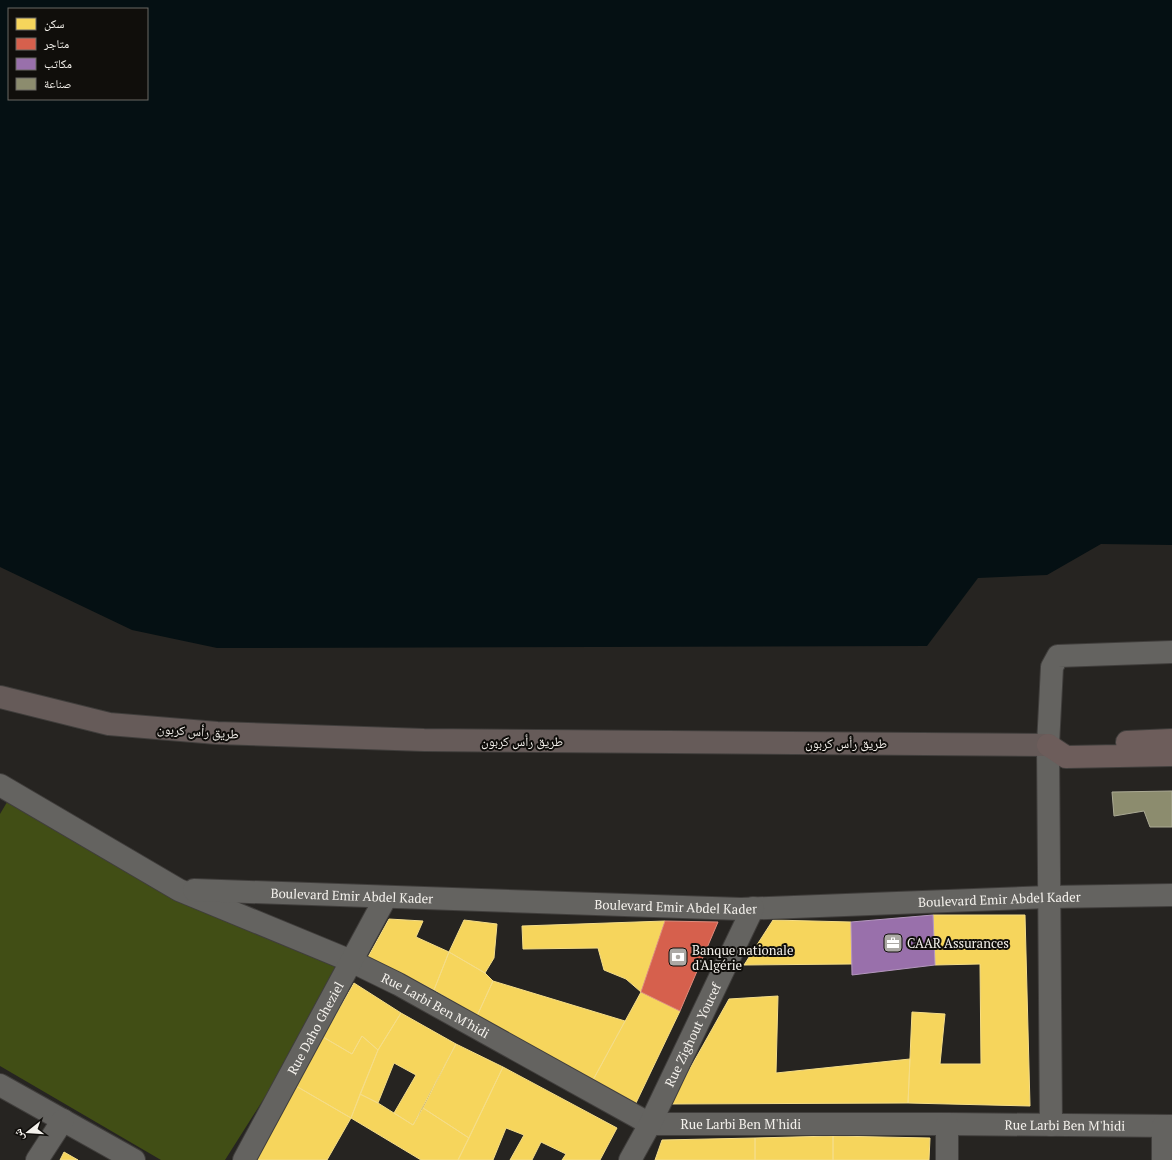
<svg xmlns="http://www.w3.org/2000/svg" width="1172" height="1160" font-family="'PT Serif','Noto Naskh Arabic',serif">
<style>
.green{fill:#414e15}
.water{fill:#051013;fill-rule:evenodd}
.homes{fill:#f6d55c;stroke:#f5dd87}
.shops{fill:#d6604d;stroke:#df8c7d}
.offices{fill:#9970ab;stroke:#b497be}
.industry{fill:#8c8c6e;stroke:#abaa94}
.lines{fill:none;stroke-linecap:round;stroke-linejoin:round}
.minor-casing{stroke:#403e3c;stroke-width:24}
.major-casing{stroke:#403e3c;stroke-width:24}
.highway-casing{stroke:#403e3c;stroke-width:24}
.minor{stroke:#646360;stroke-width:22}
.major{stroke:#665b59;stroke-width:22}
.highway{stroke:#6d5d5b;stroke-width:22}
.labels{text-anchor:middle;stroke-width:4;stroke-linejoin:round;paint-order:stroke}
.street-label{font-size:13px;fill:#f4f1ec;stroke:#100e0b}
.poi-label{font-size:13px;fill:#f4f1ec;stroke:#100e0b;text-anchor:start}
</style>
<rect width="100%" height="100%" fill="#262421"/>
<path class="green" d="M13 792 177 892 351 961 225 1160H161L0 1066V814Z"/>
<path class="water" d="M0 0H1172V545L1101 544 1047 575 978 578 927 646 217 648 132 630 0 567ZM9 9H147V99H9Z"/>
<path class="homes" d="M933 915H1025L1030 1106 908 1103 912 1012 945 1014 940 1064H981L980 964 935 965Z
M389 919 423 921 416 937 449 952 434 990 368 957Z
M464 920 497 924 494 958 485 973 449 952Z
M773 920 851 922 852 964 744 965Z
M665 921 641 992 626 979 604 970 598 948 523 949 522 926Z
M449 952 485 973 493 981 477 1016 434 990Z
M493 981 625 1021 593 1080 477 1016Z
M354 983 401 1013 378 1050 362 1036 352 1054 323 1037Z
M641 992 680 1011 636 1103 593 1080Z
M778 996 776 1073 910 1059 908 1103 670 1104 729 999Z
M401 1013 456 1044 413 1125 394 1113 416 1075 394 1063 378 1103 360 1094 378 1050Z
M362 1036 378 1050 351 1118 296 1086 323 1037 352 1054Z
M456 1044 503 1067 469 1138 423 1108Z
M503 1067 617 1128 600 1160H562L566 1154 541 1142 532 1160H510L524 1135 506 1128 493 1160H458Z
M296 1086 351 1118 327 1160H258L254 1158Z
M360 1094 378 1103 413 1125 423 1108 469 1138 458 1160H421L351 1118Z
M833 1136 930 1138 929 1160H833Z
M833 1136V1160H755V1138Z
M755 1138V1160H655L662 1140Z
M64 1152 78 1160H60Z"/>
<path class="shops" d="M665 921 718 922 680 1011 641 992Z"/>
<path class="offices" d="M933 915 935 965 852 975 851 922Z"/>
<path class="industry" d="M1172 791V827H1150L1144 811 1114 816 1112 792Z"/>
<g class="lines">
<g class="minor-casing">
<g id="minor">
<path id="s1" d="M0 785 179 890 351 961 398 984 650 1124H947L1172 1126"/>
<path id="s2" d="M194 890 741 909 1049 897 1172 895"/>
<path d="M0 1085 134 1160"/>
<path d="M947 1124V1160"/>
<path d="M1051 1125 1048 745 1052 667 1058 656 1172 652"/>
<path d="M37 1160 63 1120"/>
<path id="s3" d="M244 1160 386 897"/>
<path id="s4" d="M630 1160 650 1124 753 908"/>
<path d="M1163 1160V1126"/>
</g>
</g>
<g class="major-casing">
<path id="major" d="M0 697 109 724 217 733 424 740 1048 745"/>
</g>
<g class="highway-casing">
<path id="highway" d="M1127 742 1172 740
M1048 745 1066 757 1172 755"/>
</g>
<use href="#minor" class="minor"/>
<use href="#major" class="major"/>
<use href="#highway" class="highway"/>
</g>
<defs>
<g id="office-square" transform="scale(1)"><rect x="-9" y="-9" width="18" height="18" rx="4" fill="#aca9a5" stroke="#100e0b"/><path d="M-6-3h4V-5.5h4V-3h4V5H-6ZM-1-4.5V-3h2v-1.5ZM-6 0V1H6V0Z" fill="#fff"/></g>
<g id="bank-square" transform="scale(1)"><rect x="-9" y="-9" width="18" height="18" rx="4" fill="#aca9a5" stroke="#100e0b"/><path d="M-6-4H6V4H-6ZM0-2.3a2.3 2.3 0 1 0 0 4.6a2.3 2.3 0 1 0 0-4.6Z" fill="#fff"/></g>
</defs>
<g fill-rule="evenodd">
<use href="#office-square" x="893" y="943"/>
<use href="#bank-square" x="678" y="957"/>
</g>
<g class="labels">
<g class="street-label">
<text transform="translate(198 731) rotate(4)" y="5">طريق رأس كربون</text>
<text x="522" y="746">طريق رأس كربون</text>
<text x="846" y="748">طريق رأس كربون</text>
<text dy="5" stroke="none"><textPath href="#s2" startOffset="158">Boulevard Emir Abdel Kader</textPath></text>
<text dy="5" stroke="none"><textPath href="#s2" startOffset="806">Boulevard Emir Abdel Kader</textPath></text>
<text dy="5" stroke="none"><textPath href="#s2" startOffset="482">Boulevard Emir Abdel Kader</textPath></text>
<text dy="5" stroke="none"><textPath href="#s1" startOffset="489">Rue Larbi Ben M'hidi</textPath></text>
<text dy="5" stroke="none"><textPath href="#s3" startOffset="150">Rue Daho Gheziel</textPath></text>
<text dy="5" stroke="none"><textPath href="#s4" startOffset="140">Rue Zighout Youcef</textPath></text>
<text dy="5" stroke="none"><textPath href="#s1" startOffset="825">Rue Larbi Ben M'hidi</textPath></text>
<text dy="5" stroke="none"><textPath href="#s1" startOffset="1149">Rue Larbi Ben M'hidi</textPath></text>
</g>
<g class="poi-label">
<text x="907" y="948">CAAR Assurances</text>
<text x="692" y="955">Banque nationale<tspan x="692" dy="15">d'Algérie</tspan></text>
</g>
</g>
<rect x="8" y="8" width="140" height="92" fill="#100e0b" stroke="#6b6965"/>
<rect x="16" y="18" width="20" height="12" fill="#f6d55c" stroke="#6b6965"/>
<text x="44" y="28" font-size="12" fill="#f4f1ec">سكن</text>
<rect x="16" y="38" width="20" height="12" fill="#d6604d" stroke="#6b6965"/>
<text x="44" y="48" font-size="12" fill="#f4f1ec">متاجر</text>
<rect x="16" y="58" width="20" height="12" fill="#9970ab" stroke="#6b6965"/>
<text x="44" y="68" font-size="12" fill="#f4f1ec">مكاتب</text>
<rect x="16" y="78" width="20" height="12" fill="#8c8c6e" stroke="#6b6965"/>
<text x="44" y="88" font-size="12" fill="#f4f1ec">صناعة</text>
<g transform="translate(28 1132) rotate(253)" stroke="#100e0b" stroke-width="3" paint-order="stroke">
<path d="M0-3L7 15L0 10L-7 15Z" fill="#f4f1ec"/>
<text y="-6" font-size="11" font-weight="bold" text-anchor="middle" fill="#f4f1ec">ش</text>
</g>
</svg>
